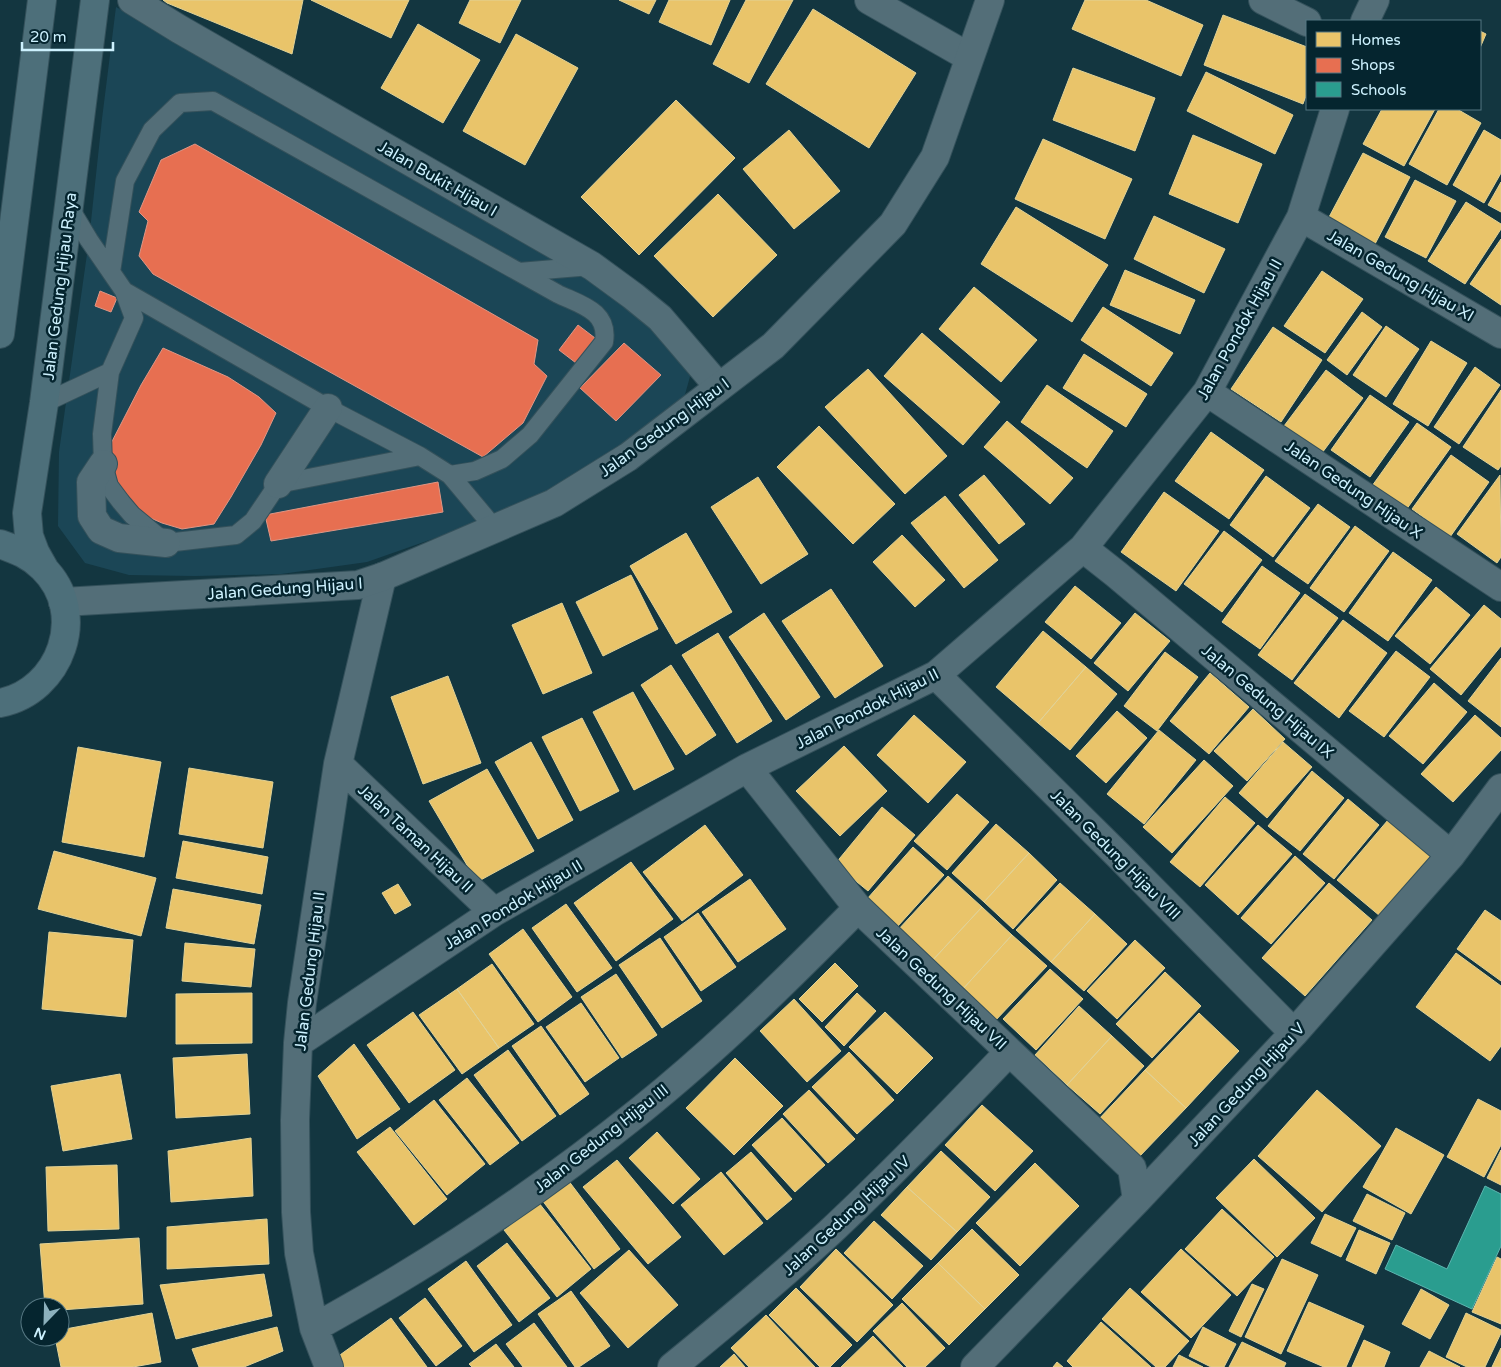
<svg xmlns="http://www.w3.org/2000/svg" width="1501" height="1367" font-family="'Varela Round',sans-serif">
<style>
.built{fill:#1b4656}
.homes{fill:#e9c46a;stroke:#e1d296}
.shops{fill:#e76f51;stroke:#df9685}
.schools{fill:#2a9d8f;stroke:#5bb6b0}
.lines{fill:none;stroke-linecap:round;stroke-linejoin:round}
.service-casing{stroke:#34515b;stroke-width:20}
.minor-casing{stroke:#34515b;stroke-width:30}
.tertiary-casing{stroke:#34515b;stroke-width:30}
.secondary-casing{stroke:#34515b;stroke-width:30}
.service{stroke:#536e78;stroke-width:18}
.minor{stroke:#536e78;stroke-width:28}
.tertiary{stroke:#536e78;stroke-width:28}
.secondary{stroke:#4d6f7a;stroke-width:28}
.labels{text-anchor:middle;stroke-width:5;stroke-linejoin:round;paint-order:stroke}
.street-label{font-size:16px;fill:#cdf1fe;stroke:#05252f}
</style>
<rect width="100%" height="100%" fill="#133640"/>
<path class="built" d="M116 7 633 296 691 373 684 398 608 456 544 496 458 530 367 562 281 574 195 576 129 575 85 563 58 526 59 452 89 240 102 119Z"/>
<path class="homes" d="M163 0H303L292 54 167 3Z
M311 0H409L391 38Z
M470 0H521L500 43 459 23Z
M619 0H656L649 14Z
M669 0H730L711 45 659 22Z
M746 0H793L749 83 713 64Z
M1085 0H1146L1203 25 1181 76 1072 29Z
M813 9 916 73 869 148 766 84Z
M1223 15 1307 47V93L1303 104 1204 65Z
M418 24 480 60 443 123 381 88Z
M1480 31 1486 34 1480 48Z
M516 34 578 68 525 165 463 131Z
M1073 68 1155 98 1135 151 1053 120Z
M1206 72 1293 115 1275 154 1187 111Z
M676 100 735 158 639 255 581 197Z
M1382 109H1435L1404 166 1363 144Z
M1439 109H1457L1481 123 1447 185 1409 164Z
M789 130 840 191 794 229 743 169Z
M1484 130 1501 140V173L1484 203 1453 185Z
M1193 135 1262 164 1238 223 1169 194Z
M1043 139 1132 179 1105 239 1015 199Z
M1363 153 1410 177 1375 244 1328 219Z
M1415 180 1456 201 1426 258 1385 237Z
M1501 182V212L1488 205Z
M718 194 777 255 713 317 654 256Z
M1466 202 1501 224V229L1465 284 1428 261Z
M1016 207 1108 265 1072 322 981 264Z
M1154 216 1225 249 1204 293 1134 259Z
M1501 239V305L1470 284Z
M1125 270 1195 300 1180 334 1110 305Z
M1322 271 1363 299 1325 353 1284 326Z
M974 287 1037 340 1001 382 939 329Z
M1103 307 1173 353 1151 386 1081 340Z
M1362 312 1382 327 1347 375 1327 360Z
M1386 326 1419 349 1386 397 1353 375Z
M1273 327 1322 360 1281 422 1231 389Z
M922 333 1000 402 963 445 884 376Z
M1431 341 1467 363 1428 426 1393 404Z
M1084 354 1147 394 1126 427 1063 388Z
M1475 367 1500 385 1459 444 1434 427Z
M868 369 947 456 905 494 825 407Z
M1326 370 1363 398 1322 453 1284 426Z
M1047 385 1113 431 1087 468 1021 422Z
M1501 390V466L1498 470 1463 447Z
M1370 395 1409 422 1370 477 1331 450Z
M1007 421 1073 478 1050 504 984 447Z
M1417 423 1451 447 1406 510 1372 486Z
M819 426 895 504 853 544 777 467Z
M1211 432 1264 470 1229 519 1175 481Z
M1451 455 1489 482 1450 537 1412 509Z
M984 475 1025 524 999 544 959 495Z
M1500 475 1501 557 1497 563 1457 534Z
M1266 476 1310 508 1273 557 1230 525Z
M758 477 808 554 761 584 711 507Z
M1164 492 1219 531 1176 591 1121 552Z
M945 496 998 560 964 588 911 523Z
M1318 504 1350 527 1308 584 1275 561Z
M1355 526 1389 551 1344 612 1310 588Z
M1224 531 1262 560 1222 612 1184 584Z
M686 533 732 612 676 644 630 566Z
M902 535 945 580 915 607 873 562Z
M1393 552 1432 580 1388 641 1349 613Z
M1262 566 1300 593 1260 649 1222 622Z
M631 575 658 629 603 656 576 602Z
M1075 586 1121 623 1091 659 1045 622Z
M1436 587 1470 615 1430 664 1395 636Z
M831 589 883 666 835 698 782 621Z
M1305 594 1338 618 1292 680 1258 655Z
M562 603 592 673 543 694 512 625Z
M1484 605 1501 619V646L1461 695 1430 669Z
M764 613 820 697 786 720 729 637Z
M1135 613 1170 641 1128 691 1094 663Z
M1343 620 1387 653 1339 718 1294 683Z
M1043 631 1086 667 1038 723 996 687Z
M718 633 772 721 737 743 682 655Z
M1396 651 1430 677 1384 737 1349 711Z
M1165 652 1198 677 1157 731 1124 706Z
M1501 658V727L1468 701Z
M671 665 716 735 686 755 641 685Z
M1086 667 1117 694 1070 750 1038 723Z
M1210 673 1249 707 1209 754 1170 721Z
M448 676 481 763 423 784 391 697Z
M1434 683 1467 712 1423 764 1389 736Z
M633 692 674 769 634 790 593 712Z
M1253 709 1285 739 1247 781 1214 751Z
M1117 711 1147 738 1106 783 1076 756Z
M914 715 966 762 928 803 877 755Z
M1475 715 1501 738V750L1453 802 1421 774Z
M582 718 619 791 580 811 542 737Z
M1159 730 1196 760 1144 824 1107 794Z
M531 742 573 820 538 839 495 762Z
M1283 742 1312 767 1267 818 1239 793Z
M844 746 887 791 840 836 796 791Z
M78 747 161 762 144 857 62 842Z
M1204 760 1233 786 1172 853 1143 827Z
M189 768 273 782 263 848 179 834Z
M487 769 534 851 477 882 429 801Z
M1312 771 1344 798 1300 851 1268 826Z
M957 794 989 822 947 870 914 841Z
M1225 797 1255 823 1200 887 1170 862Z
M1348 799 1379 825 1334 879 1303 854Z
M882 807 915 835 868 891 835 864Z
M1388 820 1431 856 1380 916 1337 880Z
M996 824 1029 853 984 902 952 873Z
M705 825 743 875 682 921 643 872Z
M1258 825 1292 854 1238 915 1205 885Z
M183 841 268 857 262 894 176 878Z
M913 847 944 875 898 926 867 899Z
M54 851 156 878 141 936 38 909Z
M1029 853 1057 880 1013 929 984 902Z
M1295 856 1325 883 1271 944 1241 918Z
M631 862 673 919 616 961 574 903Z
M948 876 982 907 931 962 897 931Z
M750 879 786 929 738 962 702 912Z
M1060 883 1095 914 1051 962 1016 930Z
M1329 883 1372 920 1305 996 1262 958Z
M398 884 411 905 395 914 382 893Z
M173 889 261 905 254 944 166 928Z
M566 904 612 968 577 992 532 928Z
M982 907 1012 935 962 990 931 962Z
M1485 910 1501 921V981L1457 949Z
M698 913 736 967 701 991 664 937Z
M1095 914 1127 944 1084 991 1051 962Z
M523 929 572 997 538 1022 489 954Z
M49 932 133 940 126 1017 42 1009Z
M1012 935 1047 966 995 1021 962 990Z
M660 938 702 1001 662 1028 619 965Z
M1135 940 1165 968 1117 1019 1087 991Z
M185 943 255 949 251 987 182 981Z
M1456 953 1501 986V1046L1490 1061 1416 1007Z
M835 963 858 986 822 1022 799 999Z
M492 964 534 1024 499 1048 457 989Z
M1050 969 1083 999 1036 1050 1003 1019Z
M1165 972 1201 1006 1152 1058 1116 1024Z
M616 974 657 1035 622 1058 581 997Z
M457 989 499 1048 462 1074 419 1015Z
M252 993V1043L176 1044V994Z
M857 993 876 1011 844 1046 825 1027Z
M794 999 841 1051 807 1082 760 1031Z
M581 1003 619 1058 585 1082 546 1027Z
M1079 1006 1112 1036 1067 1085 1035 1055Z
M413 1012 455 1070 409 1103 367 1045Z
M885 1012 933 1058 897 1094 849 1047Z
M1199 1013 1239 1051 1186 1108 1145 1070Z
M541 1026 589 1094 560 1115 512 1046Z
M1112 1036 1144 1066 1100 1114 1067 1085Z
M354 1044 400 1109 357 1139 318 1076Z
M508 1050 556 1116 522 1141 474 1075Z
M849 1052 894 1100 857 1134 812 1087Z
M247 1054 250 1114 176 1118 173 1058Z
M735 1058 783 1106 734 1155 686 1108Z
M1145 1070 1186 1108 1139 1157 1098 1120Z
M120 1074 132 1139 63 1151 51 1086Z
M467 1078 519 1143 490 1165 439 1100Z
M809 1090 855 1139 828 1163 783 1114Z
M1317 1090 1381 1146 1322 1212 1258 1156Z
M1478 1099 1501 1111V1145L1484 1177 1447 1157Z
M434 1100 485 1164 447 1195 395 1131Z
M982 1105 1033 1151 995 1191 945 1145Z
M782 1118 825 1165 795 1192 752 1145Z
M390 1127 447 1199 414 1225 357 1152Z
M1396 1128 1444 1155 1411 1214 1363 1187Z
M657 1132 700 1179 673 1204 629 1158Z
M251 1138 253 1196 171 1202 168 1151Z
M1501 1150V1185L1487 1178Z
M941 1151 990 1197 957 1232 907 1187Z
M751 1152 792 1199 767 1220 726 1173Z
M1254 1159 1315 1218 1277 1257 1216 1198Z
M617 1160 681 1237 648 1264 583 1187Z
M1035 1163 1079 1206 1020 1266 976 1223Z
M117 1165 119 1229 48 1231 46 1167Z
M721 1172 763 1223 724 1255 681 1205Z
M568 1180 620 1249 594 1269 542 1200Z
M907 1187 957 1232 931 1260 881 1215Z
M1367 1194 1405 1213 1392 1240 1353 1221Z
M539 1203 591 1269 557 1297 504 1230Z
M1222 1209 1274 1257 1237 1296 1185 1249Z
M1325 1214 1356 1228 1341 1257 1311 1243Z
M267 1219 269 1264 167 1269V1227Z
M874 1221 923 1266 892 1299 844 1253Z
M972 1229 1019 1275 985 1309 938 1263Z
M1359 1230 1390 1243 1376 1274 1346 1260Z
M139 1238 143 1304 60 1310V1307H45L40 1244Z
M507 1243 550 1298 519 1322 477 1266Z
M836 1249 893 1305 857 1342 800 1287Z
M1181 1249 1231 1295 1191 1338 1141 1292Z
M629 1250 678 1305 628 1348 580 1293Z
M1497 1257 1501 1259V1324L1472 1312Z
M1282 1259 1318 1275 1281 1354 1245 1337Z
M466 1261 512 1325 474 1352 428 1289Z
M938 1263 985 1309 949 1345 902 1299Z
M264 1274 272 1316 176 1339 160 1285Z
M1252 1284 1264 1289 1241 1337 1229 1331Z
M796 1288 852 1345 830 1367H820L769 1315Z
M1130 1288 1189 1341 1165 1367H1156L1102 1319Z
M1421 1289 1449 1305 1430 1339 1402 1324Z
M571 1291 610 1346 579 1367H575L538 1314Z
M425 1298 462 1346 436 1366 399 1318Z
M1309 1302 1364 1326 1346 1367H1324L1287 1351Z
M902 1303 945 1348 925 1367H907L873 1331Z
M152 1313 161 1362 133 1367H61L55 1337H60V1330Z
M1466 1313 1501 1330V1333L1485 1367H1467L1446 1357Z
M766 1315 815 1367H749L731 1348Z
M391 1318 427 1367H338L333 1360Z
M1101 1322 1151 1367H1073L1067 1361Z
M534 1323 567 1367H523L506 1344Z
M277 1327 283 1351 244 1367H199L192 1349Z
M1203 1327 1236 1344 1224 1367H1211L1189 1356Z
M873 1336 903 1367H841Z
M1364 1340 1390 1352 1384 1367H1352Z
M1242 1342 1286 1363 1284 1367H1229Z
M496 1344 514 1367H472L469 1364Z
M1501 1348V1367H1492Z
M1429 1351 1460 1367H1420Z
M734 1354 745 1367H720Z
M1179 1355 1203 1367H1173Z
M1057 1362 1063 1367H1053Z"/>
<path class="shops" d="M195 144 538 340 534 364 547 376 523 423 483 457 153 274 139 256 148 221 139 212 161 160Z
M100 291 117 298 111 312 95 306Z
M578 325 595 338 576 363 559 350Z
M624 343 661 375 616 421 580 388Z
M163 348 228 377 259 397 276 413 261 445 231 497 214 524 182 529 162 523 146 516 126 503 105 455 141 385Z
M438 482 443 512 271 541 265 515Z"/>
<path class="schools" d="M1485 1186 1501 1194V1246L1472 1309 1385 1269 1396 1245 1447 1269Z"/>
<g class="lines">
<g class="service-casing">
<path id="service" d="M69 207 89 240 124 291 328 408 420 456 450 475 486 518 494 530
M111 272 125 181 152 130 180 103 213 101 558 294C581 305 609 311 604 342L530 435 502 459 475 471 450 475
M519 272 591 266
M124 291 134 318 110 372 102 434 103 464 109 486 121 502 132 515 166 543 236 535 253 521 278 484 420 456
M44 403 110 372"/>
</g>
<g class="minor-casing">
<path id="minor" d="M132 0 179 29 592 266 633 296 660 318 719 387
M869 0 969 57
M1263 0 1307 22
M1365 21 1375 0
M1301 217 1501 334
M1207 392 1501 587
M103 464 91 482 92 516 101 530 119 538 166 543
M278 484 328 408
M1083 548 1116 574 1451 855
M936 675 1117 854 1294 1033
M338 764 494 912
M747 768 858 908 1132 1168 1137 1200
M298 1043 494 912 747 768 936 675 1083 548 1207 392 1301 217 1335 109
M314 1328C342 1312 371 1296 399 1279 484 1228 565 1171 641 1110 718 1048 788 979 858 908
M329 1367 314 1328 299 1253 296 1212 295 1120 298 1043 302 1003 338 764 382 577
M672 1367C726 1323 779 1279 830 1232 892 1174 951 1113 1009 1052
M975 1367 1137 1200 1294 1033 1451 855 1501 788"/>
</g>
<g class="tertiary-casing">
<path id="tertiary" d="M63 602 358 585 382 577 554 503 628 457 773 346 893 224 935 157 990 0"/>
</g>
<g class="secondary-casing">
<path id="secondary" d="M0 334 42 0
M0 544C17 550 30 555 43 568 89 613 61 691 0 703
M44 568 35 552 29 536 27 513 44 403 95 0"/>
</g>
<use href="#service" class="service"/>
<use href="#minor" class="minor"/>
<use href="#tertiary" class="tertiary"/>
<use href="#secondary" class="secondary"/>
</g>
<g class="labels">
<g class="street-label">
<text transform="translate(438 178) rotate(30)" y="6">Jalan Bukit Hijau I</text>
<text transform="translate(1401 275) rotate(30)" y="6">Jalan Gedung Hijau XI</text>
<text transform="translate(59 286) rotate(-83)" y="6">Jalan Gedung Hijau Raya</text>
<text transform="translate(1239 329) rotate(-61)" y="6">Jalan Pondok Hijau II</text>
<text transform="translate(664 427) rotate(-36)" y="6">Jalan Gedung Hijau I</text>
<text transform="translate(1354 489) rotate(34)" y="6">Jalan Gedung Hijau X</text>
<text transform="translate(285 588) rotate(-4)" y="6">Jalan Gedung Hijau I</text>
<text transform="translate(1268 701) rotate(40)" y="6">Jalan Gedung Hijau IX</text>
<text transform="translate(867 708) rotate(-27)" y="6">Jalan Pondok Hijau II</text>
<text transform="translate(416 838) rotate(43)" y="6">Jalan Taman Hijau II</text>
<text transform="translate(1116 854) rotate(45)" y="6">Jalan Gedung Hijau VIII</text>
<text transform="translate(513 904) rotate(-31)" y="6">Jalan Pondok Hijau II</text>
<text transform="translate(309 971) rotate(-83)" y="6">Jalan Gedung Hijau II</text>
<text transform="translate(942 988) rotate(43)" y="6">Jalan Gedung Hijau VII</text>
<text transform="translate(1246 1084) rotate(-47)" y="6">Jalan Gedung Hijau V</text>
<text transform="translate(601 1138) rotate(-38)" y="6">Jalan Gedung Hijau III</text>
<text transform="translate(846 1215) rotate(-43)" y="6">Jalan Gedung Hijau IV</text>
</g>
</g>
<rect x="1306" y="20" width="175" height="90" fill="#05252f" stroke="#557782"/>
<rect x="1316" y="32" width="25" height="15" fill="#e9c46a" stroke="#557782"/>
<text x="1351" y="45" font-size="15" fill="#cdf1fe">Homes</text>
<rect x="1316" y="58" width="25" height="15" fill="#e76f51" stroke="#557782"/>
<text x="1351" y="70" font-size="15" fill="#cdf1fe">Shops</text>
<rect x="1316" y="82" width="25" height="15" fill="#2a9d8f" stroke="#557782"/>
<text x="1351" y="95" font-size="15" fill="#cdf1fe">Schools</text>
<g transform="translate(45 1322) rotate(203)"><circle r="24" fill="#05252f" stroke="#557782"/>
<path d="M0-4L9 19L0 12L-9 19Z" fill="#8cb0bc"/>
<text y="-8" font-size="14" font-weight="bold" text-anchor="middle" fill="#cdf1fe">N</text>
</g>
<path d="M22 42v8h91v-8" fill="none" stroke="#cdf1fe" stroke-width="2.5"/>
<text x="30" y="42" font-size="15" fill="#cdf1fe" stroke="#05252f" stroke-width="4" paint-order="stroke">20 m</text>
</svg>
